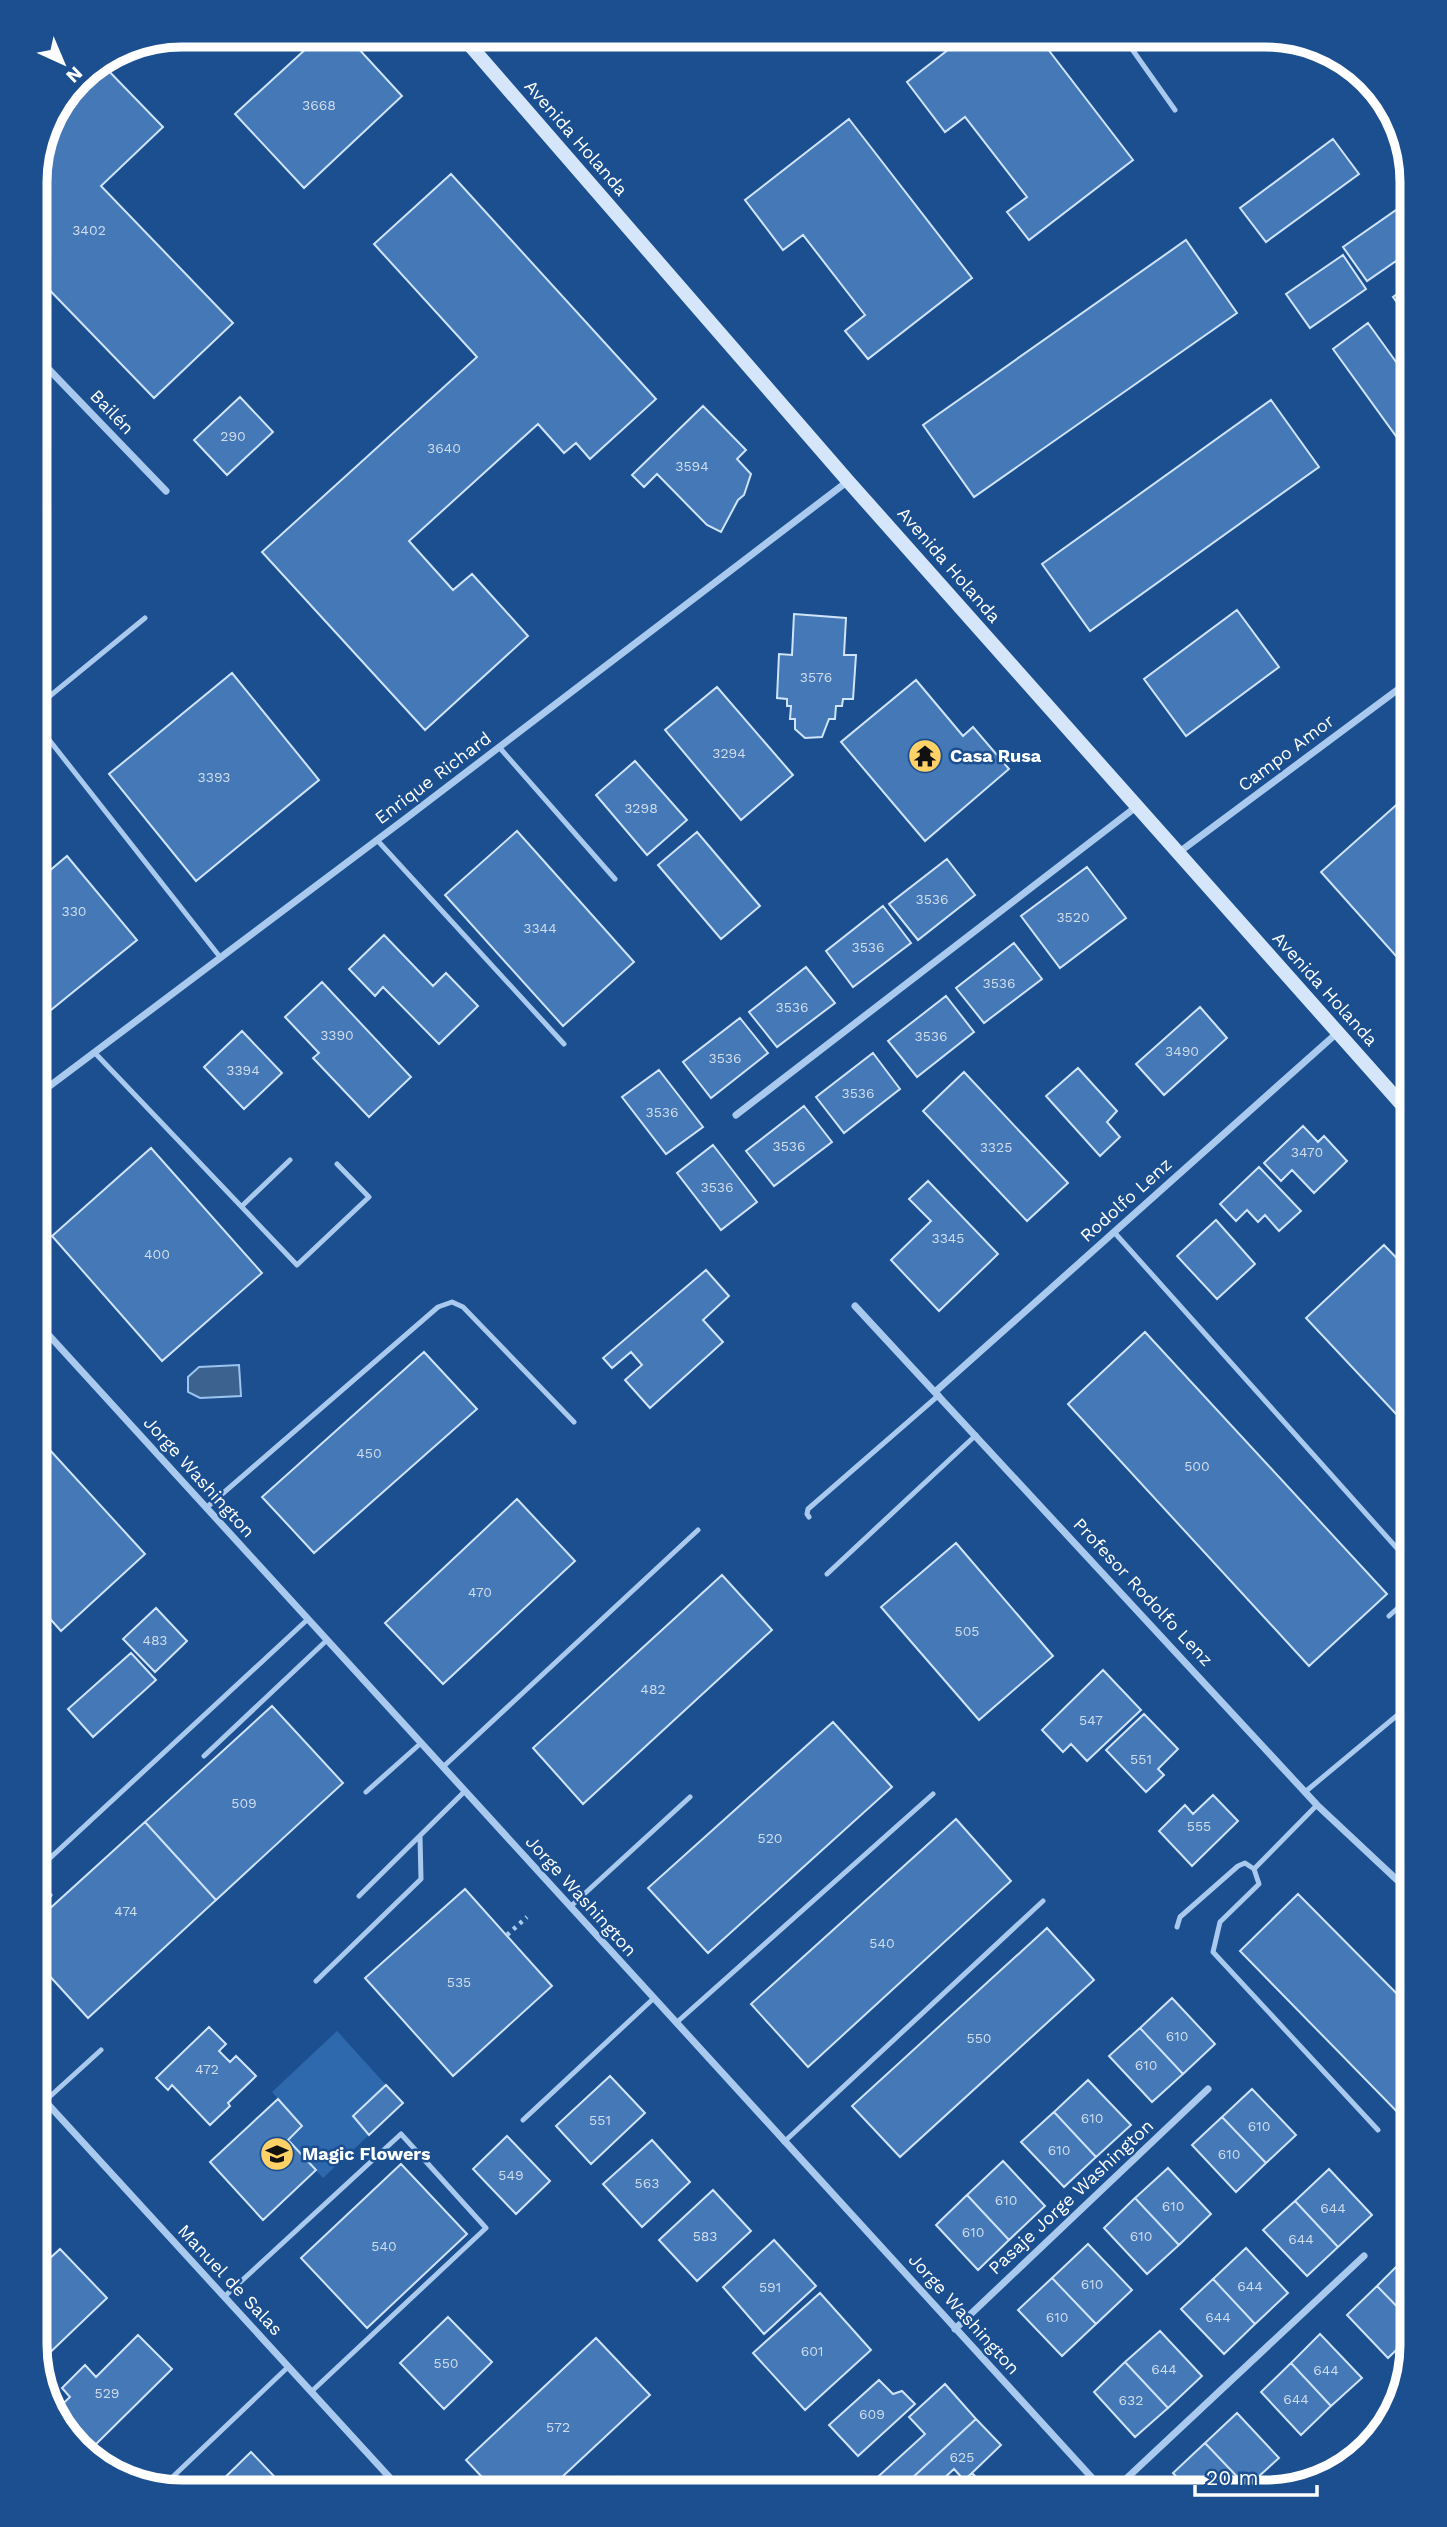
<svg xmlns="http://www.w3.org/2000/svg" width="1447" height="2527" font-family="'Work Sans',sans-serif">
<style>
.green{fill:#2e69ad}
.water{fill:#3c6290;stroke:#9cc4f0;stroke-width:2}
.building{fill:#4478b7;stroke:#cfe3fa;stroke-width:2}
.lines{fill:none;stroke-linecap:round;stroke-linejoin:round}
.path{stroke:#a9c9ee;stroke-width:4.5;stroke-dasharray:3.5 5;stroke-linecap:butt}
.lane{stroke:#a9c9ee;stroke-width:5}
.street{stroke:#a9c9ee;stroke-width:7}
.secondary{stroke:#d6e6fa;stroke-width:14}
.labels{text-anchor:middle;stroke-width:5;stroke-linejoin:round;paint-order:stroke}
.number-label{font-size:14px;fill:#d0dded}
.street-label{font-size:18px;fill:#fff;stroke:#1b4f8f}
.poi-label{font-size:18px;font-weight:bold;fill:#fff;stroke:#1b4f8f;text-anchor:start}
.rim{fill:none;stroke:#fff;stroke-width:9}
</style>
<rect width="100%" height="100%" fill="#1b4f8f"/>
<path class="green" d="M337 2031 386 2085 353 2116 369 2135 323 2178 288 2140 302 2126 272 2092Z"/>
<path class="water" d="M239 1365 241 1396 200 1398 188 1392V1377L199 1367Z"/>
<path class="building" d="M321 35H346L402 96 304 188 235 114Z
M967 35H1037L1133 160 1029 240 1007 212 1027 197 965 117 945 132 907 82Z
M101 63 163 127 101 186 233 323 154 398 35 275V173L46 126 78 78Z
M849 119 972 278 868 359 845 331 865 315 803 235 783 250 745 200Z
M1333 139 1359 174 1266 242 1240 208Z
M451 174 656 399 590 459 576 443 564 453 538 424 409 541 453 590 472 574 528 636 425 730 262 552 477 357 374 244Z
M1399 208 1412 226V250L1367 281 1343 247Z
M1186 240 1237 313 974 497 923 425Z
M1343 255 1366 289 1310 328 1286 294Z
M1412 283V323L1393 297Z
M1368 323 1412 384V435L1401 443 1333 349Z
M240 397 273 432 227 475 194 440Z
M1271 400 1319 467 1090 631 1042 564Z
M703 406 746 450 737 459 751 474 744 495 738 500 721 532 707 525 657 474 644 487 632 475Z
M1237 610 1279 667 1186 736 1144 679Z
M794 614 846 618 844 655H856L853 699H843L842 706H836L835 719H829L822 737 805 738 795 729V719H790L791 706H787V699L777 698 779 654 792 655Z
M232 673 319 780 196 881 109 774Z
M916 680 963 736 973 727 1009 769 925 841 841 742Z
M717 687 793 775 741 820 665 730Z
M635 761 687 820 647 855 596 795Z
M1412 791V974L1321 872Z
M517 831 634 962 563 1026 445 895Z
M697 832 760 906 721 939 658 865Z
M67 856 137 940 35 1023V883Z
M947 859 975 895 918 940 889 904Z
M1087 867 1126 918 1060 968 1021 916Z
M883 906 911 943 853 987 826 951Z
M384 935 433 986 446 973 478 1006 439 1044 383 987 375 996 349 969Z
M1014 943 1042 979 984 1023 956 988Z
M806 967 835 1003 777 1047 749 1012Z
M322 982 411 1077 369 1117 313 1058 319 1053 285 1017Z
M946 996 974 1032 917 1077 888 1041Z
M1200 1007 1227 1038 1164 1095 1136 1064Z
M740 1018 768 1053 711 1098 683 1062Z
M242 1031 282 1073 244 1109 204 1067Z
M873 1053 900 1089 844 1133 816 1097Z
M1078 1068 1117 1111 1107 1122 1120 1137 1100 1156 1046 1096Z
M659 1070 703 1127 666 1154 622 1097Z
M964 1072 1068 1183 1027 1221 923 1111Z
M804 1106 832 1142 774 1186 746 1151Z
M1303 1126 1318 1142 1324 1136 1347 1161 1314 1193 1292 1170 1281 1181 1264 1163Z
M713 1145 757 1202 721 1230 677 1173Z
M151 1148 262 1273 162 1361 52 1236Z
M1259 1167 1301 1211 1279 1231 1265 1215 1258 1222 1247 1210 1236 1221 1220 1204Z
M928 1181 998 1254 939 1311 891 1260 931 1221 909 1199Z
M1216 1220 1255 1264 1217 1299 1177 1256Z
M1384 1245 1412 1274V1431L1306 1318Z
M706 1270 729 1296 703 1320 723 1342 650 1408 625 1380 642 1365 631 1352 612 1368 603 1358Z
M1145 1332 1387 1594 1309 1666 1068 1404Z
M424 1352 477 1409 314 1553 262 1497Z
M38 1437 145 1554 61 1631 35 1602V1439Z
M517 1499 575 1561 443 1684 385 1623Z
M956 1543 1053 1656 979 1720 881 1607Z
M722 1575 772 1630 583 1804 533 1748Z
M156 1608 187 1641 155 1672 123 1639Z
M131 1653 156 1680 93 1737 68 1709Z
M1103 1670 1141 1710 1087 1761 1071 1744 1063 1752 1042 1730Z
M272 1706 343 1783 216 1900 145 1822Z
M1144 1714 1178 1749 1158 1769 1164 1775 1146 1792 1106 1750Z
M833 1722 892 1787 708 1953 648 1888Z
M1213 1795 1238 1821 1192 1866 1159 1831 1185 1805 1193 1814Z
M956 1819 1011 1881 808 2067 751 2004Z
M145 1822 216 1900 88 2018 35 1960V1922Z
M465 1889 552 1986 453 2076 365 1978Z
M1298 1894 1412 2009V2127L1240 1951Z
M1047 1928 1094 1980 900 2157 852 2106Z
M1172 1998 1215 2044 1183 2074 1140 2028Z
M209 2027 226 2044 219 2051 230 2062 236 2056 256 2076 228 2103 230 2106 210 2125 172 2085 168 2090 156 2078Z
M1140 2028 1183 2074 1152 2102 1109 2056Z
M610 2076 645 2113 591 2164 556 2126Z
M1088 2080 1131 2125 1096 2157 1054 2112Z
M386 2085 403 2103 369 2135 353 2116Z
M1252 2089 1296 2135 1266 2163 1222 2117Z
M278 2099 302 2126 288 2140 316 2170 263 2220 210 2162Z
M1054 2112 1096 2157 1064 2187 1021 2142Z
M1222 2117 1266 2163 1236 2192 1192 2145Z
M507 2136 550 2181 516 2214 473 2169Z
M652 2140 690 2182 642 2227 603 2184Z
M1003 2161 1045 2206 1009 2240 967 2195Z
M401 2164 467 2234 367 2328 301 2258Z
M1168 2168 1211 2214 1179 2245 1135 2198Z
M1329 2169 1372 2215 1338 2247 1295 2201Z
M713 2190 751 2231 697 2281 659 2240Z
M967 2195 1009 2240 978 2270 936 2225Z
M1135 2198 1179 2245 1147 2274 1104 2228Z
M1295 2201 1338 2247 1307 2276 1263 2230Z
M774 2240 816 2286 764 2334 723 2287Z
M1088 2244 1132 2290 1096 2324 1052 2278Z
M1246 2248 1288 2293 1255 2324 1213 2279Z
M60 2249 107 2298 39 2363 35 2344V2272Z
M1407 2256 1412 2262V2322L1377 2286Z
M1052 2278 1096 2324 1062 2356 1018 2310Z
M1213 2279 1255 2324 1224 2354 1181 2309Z
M1377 2286 1412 2322V2335L1388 2358 1347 2315Z
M820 2293 871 2350 805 2410 753 2353Z
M448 2317 492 2362 444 2409 400 2363Z
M1160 2331 1202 2376 1168 2408 1125 2362Z
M1320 2334 1362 2378 1331 2406 1291 2363Z
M138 2335 172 2369 88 2452 53 2413 70 2397 62 2388 85 2365 96 2377Z
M596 2338 650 2395 546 2492H496L466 2460Z
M1125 2362 1168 2408 1135 2437 1094 2392Z
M1291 2363 1331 2406 1301 2435 1261 2392Z
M879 2380 893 2394 902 2391 915 2404 858 2456 829 2425Z
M945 2384 976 2419 897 2492H878L870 2484 925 2434 909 2417Z
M1237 2413 1279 2458 1247 2487 1205 2443Z
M976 2419 1001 2445 972 2473 964 2480 954 2469 929 2492H897Z
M1205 2443 1247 2487 1242 2492H1190L1173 2473Z
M251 2452 289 2492H210Z
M972 2473 990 2492H952Z
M617 2477 631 2492H600Z"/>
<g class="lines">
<path class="path" d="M507 1935 527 1917"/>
<path class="lane" d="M1122 35 1175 110
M145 618 45 700 37 713 39 727 220 957
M499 747 615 879
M377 840 564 1044
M95 1053 297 1265 369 1197 337 1164
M242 1206 290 1160
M1114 1232 1412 1565
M206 1508 438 1307 452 1302 463 1307 574 1422
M809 1517 807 1514 808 1509 939 1395
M827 1574 976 1435
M1389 1616 1412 1595
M35 1643 38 1646
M204 1756 327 1640
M443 1767 698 1530
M366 1792 421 1743
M1305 1792 1412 1703
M1317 1805 1254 1869 1259 1884 1220 1922 1213 1952 1378 2130
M35 1872 308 1619
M359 1896 465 1791
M570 1907 690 1797
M35 1910 50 1895
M1177 1927 1180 1917 1238 1866 1245 1863 1254 1869
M316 1981 421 1879 420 1836
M676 2023 933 1794
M45 2101 101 2050
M523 2120 654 1998
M784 2142 1043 1901
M224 2297 401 2134 486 2228 311 2392
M161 2488 288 2367"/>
<path class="street" d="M35 355 166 491
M1178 853 1412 679
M35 1097 405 819 848 481
M736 1115 1136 807
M855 1306 1317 1805 1412 1894
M35 1320 1105 2492
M936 1391 1337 1033
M35 2090 403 2492
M955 2329 1208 2089
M1112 2492 1364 2256"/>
<path class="secondary" d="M461 35 848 481 1412 1116"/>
</g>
<defs>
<g id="temple-disc" transform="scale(1.75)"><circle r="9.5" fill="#ffd166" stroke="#1b4f8f"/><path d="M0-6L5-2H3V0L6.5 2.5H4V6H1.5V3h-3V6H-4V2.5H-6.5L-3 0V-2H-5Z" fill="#111"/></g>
<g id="school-disc" transform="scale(1.75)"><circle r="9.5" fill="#ffd166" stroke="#1b4f8f"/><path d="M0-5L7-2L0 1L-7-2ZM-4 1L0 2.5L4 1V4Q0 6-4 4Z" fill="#111"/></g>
</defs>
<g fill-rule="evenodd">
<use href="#temple-disc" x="925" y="756"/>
<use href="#school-disc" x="277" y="2154"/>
</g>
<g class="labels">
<g class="number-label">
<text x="319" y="110">3668</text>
<text x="89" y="235">3402</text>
<text x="233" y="441">290</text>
<text x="444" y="453">3640</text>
<text x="692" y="471">3594</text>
<text x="816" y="682">3576</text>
<text x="729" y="758">3294</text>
<text x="214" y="782">3393</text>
<text x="641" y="813">3298</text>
<text x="932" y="904">3536</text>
<text x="74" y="916">330</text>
<text x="1073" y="922">3520</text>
<text x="540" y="933">3344</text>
<text x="868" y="952">3536</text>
<text x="999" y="988">3536</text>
<text x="792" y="1012">3536</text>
<text x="337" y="1040">3390</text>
<text x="931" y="1041">3536</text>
<text x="1182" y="1056">3490</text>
<text x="725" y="1063">3536</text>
<text x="243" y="1075">3394</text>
<text x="858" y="1098">3536</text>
<text x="662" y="1117">3536</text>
<text x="789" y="1151">3536</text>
<text x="996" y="1152">3325</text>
<text x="1307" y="1157">3470</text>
<text x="717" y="1192">3536</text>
<text x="948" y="1243">3345</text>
<text x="157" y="1259">400</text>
<text x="369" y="1458">450</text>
<text x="1197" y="1471">500</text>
<text x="480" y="1597">470</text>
<text x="967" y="1636">505</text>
<text x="155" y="1645">483</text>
<text x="653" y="1694">482</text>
<text x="1091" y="1725">547</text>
<text x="1141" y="1764">551</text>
<text x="244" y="1808">509</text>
<text x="1199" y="1831">555</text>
<text x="770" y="1843">520</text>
<text x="126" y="1916">474</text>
<text x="882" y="1948">540</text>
<text x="459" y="1987">535</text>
<text x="1177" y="2041">610</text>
<text x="979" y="2043">550</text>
<text x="1146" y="2070">610</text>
<text x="207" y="2074">472</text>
<text x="1092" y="2123">610</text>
<text x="600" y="2125">551</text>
<text x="1259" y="2131">610</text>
<text x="1059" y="2155">610</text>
<text x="1229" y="2159">610</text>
<text x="511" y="2180">549</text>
<text x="647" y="2188">563</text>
<text x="1006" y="2205">610</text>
<text x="1173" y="2211">610</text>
<text x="1333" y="2213">644</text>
<text x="973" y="2237">610</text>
<text x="705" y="2241">583</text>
<text x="1141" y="2241">610</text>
<text x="1301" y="2244">644</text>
<text x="384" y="2251">540</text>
<text x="1092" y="2289">610</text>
<text x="1250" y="2291">644</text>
<text x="770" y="2292">591</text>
<text x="1057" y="2322">610</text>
<text x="1218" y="2322">644</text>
<text x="812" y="2356">601</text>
<text x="446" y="2368">550</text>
<text x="1164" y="2374">644</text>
<text x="1326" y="2375">644</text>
<text x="107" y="2398">529</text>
<text x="1296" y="2404">644</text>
<text x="1131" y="2405">632</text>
<text x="872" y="2419">609</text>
<text x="558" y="2432">572</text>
<text x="962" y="2462">625</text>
</g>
<g class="street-label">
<text transform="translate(576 138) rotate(49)" y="6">Avenida Holanda</text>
<text transform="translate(112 412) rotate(46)" y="6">Bailén</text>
<text transform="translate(949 565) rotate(49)" y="6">Avenida Holanda</text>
<text transform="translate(1286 753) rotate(-37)" y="6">Campo Amor</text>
<text transform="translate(433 778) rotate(-37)" y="6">Enrique Richard</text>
<text transform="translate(1325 989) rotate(48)" y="6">Avenida Holanda</text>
<text transform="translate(1126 1200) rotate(-42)" y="6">Rodolfo Lenz</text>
<text transform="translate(199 1477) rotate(48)" y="6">Jorge Washington</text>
<text transform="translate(1143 1592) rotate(47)" y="6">Profesor Rodolfo Lenz</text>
<text transform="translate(581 1896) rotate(48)" y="6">Jorge Washington</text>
<text transform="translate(1071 2197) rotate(-43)" y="6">Pasaje Jorge Washington</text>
<text transform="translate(230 2280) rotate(47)" y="6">Manuel de Salas</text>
<text transform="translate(964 2314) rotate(48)" y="6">Jorge Washington</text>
</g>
<g class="poi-label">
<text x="950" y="762">Casa Rusa</text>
<text x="302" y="2160">Magic Flowers</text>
</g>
</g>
<path d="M0 0H1447V2527H0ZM182 47H1265A135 135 0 0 1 1400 182V2345A135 135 0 0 1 1265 2480H182A135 135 0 0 1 47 2345V182A135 135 0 0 1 182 47Z" fill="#1b4f8f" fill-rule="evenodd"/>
<path class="rim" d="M182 47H1265A135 135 0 0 1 1400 182V2345A135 135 0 0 1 1265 2480H182A135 135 0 0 1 47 2345V182A135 135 0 0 1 182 47Z"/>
<g transform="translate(63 63) rotate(136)" stroke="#1b4f8f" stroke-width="5" paint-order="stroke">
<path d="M0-5L12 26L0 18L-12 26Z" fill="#ffffff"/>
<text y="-10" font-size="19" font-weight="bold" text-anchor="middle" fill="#ffffff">N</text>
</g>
<path d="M1195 2485v10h122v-10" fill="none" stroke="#ffffff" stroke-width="3.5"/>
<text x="1206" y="2485" font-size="21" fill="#ffffff" stroke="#1b4f8f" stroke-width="5" paint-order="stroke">20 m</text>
</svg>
